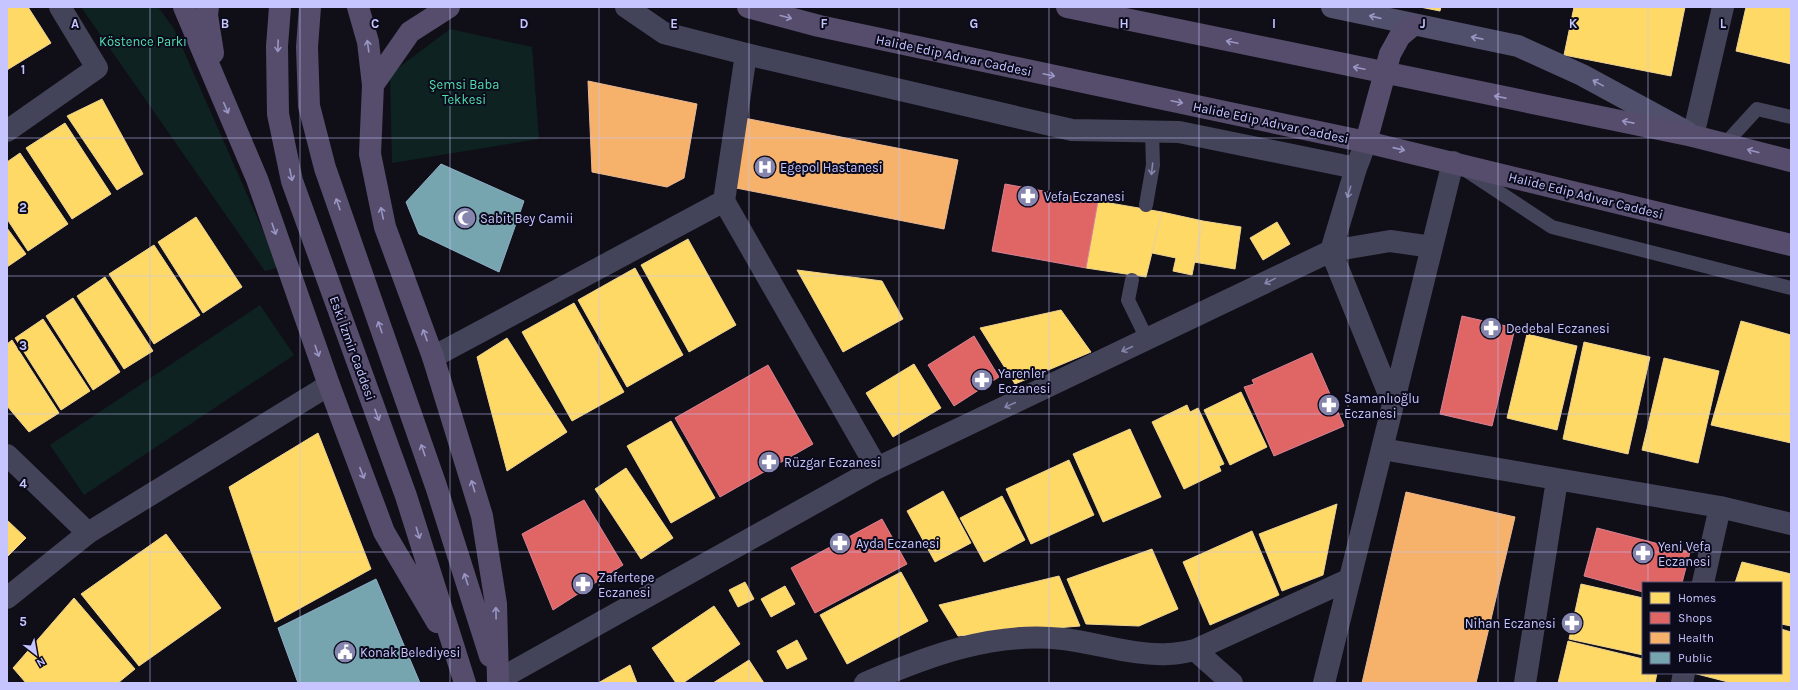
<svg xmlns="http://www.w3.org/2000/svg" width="1798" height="690" font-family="Karla,sans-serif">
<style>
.green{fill:#0e2321}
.homes{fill:#ffd966;stroke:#eed394}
.shops{fill:#e06666;stroke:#d88294}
.health{fill:#f6b26b;stroke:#e8b897}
.public{fill:#76a5af;stroke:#8eafc7}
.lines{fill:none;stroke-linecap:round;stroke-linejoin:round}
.service{stroke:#434459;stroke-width:14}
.minor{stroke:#434459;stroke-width:22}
.secondary{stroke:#50506c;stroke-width:22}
.primary{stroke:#564d6c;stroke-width:22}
.oneway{stroke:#9995c4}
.oneway2{stroke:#9796c4}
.oneway3{stroke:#8484ac}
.grid{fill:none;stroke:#c6c5ff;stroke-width:1;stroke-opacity:0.55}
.labels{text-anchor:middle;stroke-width:4;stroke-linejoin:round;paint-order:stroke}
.park-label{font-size:13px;fill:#51dfad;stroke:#0c0b1c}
.street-label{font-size:13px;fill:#c6c5ff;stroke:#0c0b1c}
.poi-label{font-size:13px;fill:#c6c5ff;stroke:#0c0b1c;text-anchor:start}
.grid-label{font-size:13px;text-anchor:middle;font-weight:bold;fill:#c6c5ff;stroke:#0c0b1c;stroke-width:4;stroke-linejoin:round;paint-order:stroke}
</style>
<rect width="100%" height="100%" fill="#100f18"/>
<path class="green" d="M81 7H158L174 29 279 267 265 271Z
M450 29 532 47 539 139 392 163 390 74Z
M260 305 294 355 84 495 50 445Z"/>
<path class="homes" d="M7 7H28L51 43 7 70Z
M1420 7H1441L1440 11Z
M1574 7H1685L1671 76 1564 55Z
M1746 7H1791V64L1736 51Z
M102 99 143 174 117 190 67 116Z
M65 123 111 194 72 219 26 148Z
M20 153 68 224 28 251 7 219V162Z
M1098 201 1162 212 1146 277 1086 268Z
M1162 212 1203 221 1192 275 1173 271 1176 258 1152 253Z
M196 217 242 287 203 313 158 242Z
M1203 221 1241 227 1235 269 1194 262Z
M1277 222 1290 244 1263 260 1250 238Z
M7 228 26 254 7 267Z
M688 239 736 325 689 352 641 265Z
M154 245 200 315 154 344 109 274Z
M635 268 683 355 627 387 578 300Z
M797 270 882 281 903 319 843 352Z
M105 277 153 351 124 369 77 296Z
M73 298 120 372 93 390 46 316Z
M574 303 624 392 572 421 522 332Z
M1061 310 1091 352 1015 384 980 328Z
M43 319 90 391 61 410 15 338Z
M1741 321 1791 335V443L1711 425Z
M1527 334 1577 346 1557 430 1507 418Z
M507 338 567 432 507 471 477 357Z
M12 340 59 413 29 432 7 406V344Z
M1584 342 1650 357 1628 454 1563 439Z
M1664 358 1719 371 1698 463 1642 450Z
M914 364 941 408 893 437 866 393Z
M1241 392 1267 447 1230 465 1204 410Z
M1187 405 1190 412 1198 408 1224 464 1219 466 1221 471 1184 489 1152 422Z
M671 421 715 498 671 523 627 446Z
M1130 429 1161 497 1103 522 1073 454Z
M318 433 371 569 275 622 229 487Z
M1069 460 1094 515 1031 544 1006 489Z
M626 468 673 538 641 559 595 489Z
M943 491 971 543 935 562 907 511Z
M1002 496 1025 540 984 562 960 518Z
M1337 504 1323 575 1282 591 1259 534Z
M7 520 26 538 7 557Z
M1252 531 1279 595 1210 625 1183 562Z
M166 534 221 608 139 666 81 594Z
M1152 549 1178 609 1139 626 1086 624 1067 579Z
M1742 562 1791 574V626L1781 624V583H1735Z
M901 572 928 621 847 664 820 615Z
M1059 576 1080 626 958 636 939 605Z
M745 582 754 599 738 607 729 590Z
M1581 584 1643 598V655L1569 639Z
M785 586 795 604 771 617 761 599Z
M74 598 135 669 118 683H26L13 668Z
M714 606 740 644 683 683H676L652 648Z
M1781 629 1791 632V683H1732L1693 673H1781Z
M797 640 807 659 787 669 777 651Z
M1568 641 1643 659V673H1657L1655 683H1558Z
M749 660 764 683H713Z
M630 665 637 683H598Z"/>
<path class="shops" d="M1005 184 1098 201 1086 268 992 251Z
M1462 316 1515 328 1492 426 1440 414Z
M974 336 999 377 954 406 928 365Z
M1312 353 1344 426 1274 456 1244 387 1254 384 1252 380Z
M768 365 813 444 720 497 675 418Z
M584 500 623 565 553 610 522 534Z
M882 519 907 564 815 613 791 568Z
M1597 528 1690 552 1682 583H1643V592L1584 576Z"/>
<path class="health" d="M588 81 697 104 684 178 667 187 592 172Z
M744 118 958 160 944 229 731 187Z
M1406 492 1515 517 1476 683H1362Z"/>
<path class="public" d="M441 164 524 201 499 272 419 234 406 202Z
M376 579 420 683H298L278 628Z"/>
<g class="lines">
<path class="service" d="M1725 144 1757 109 1791 117
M1467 171 1552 227 1791 288
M1146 205 1153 165 1152 132
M1132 280 1128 300 1147 339"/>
<path class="minor" d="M626 7 664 33 746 54 1072 130 1179 132 1356 168
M7 131 97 68 60 7
M1693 136 1723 7
M724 201 877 468
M433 357 724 201 746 54
M1393 404 1331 251 1390 241 1432 247
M1382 449 1720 507 1791 524
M7 455 88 533
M1703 583 1720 507
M7 598 88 533 329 385
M1195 650 1232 683
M498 680 877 468 1331 251 1356 168 1366 142
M865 683C928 656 993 631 1063 639 1098 643 1133 656 1168 654 1177 654 1186 652 1195 650L1350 579
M1324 683 1453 162
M1525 683 1557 480
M1682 683 1684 673"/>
<path class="secondary" d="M1332 7 1518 46 1582 75 1687 132"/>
<path class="primary" d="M184 7 257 179 329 385 384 532 437 622
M208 7 207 15 213 53
M280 7 277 46 278 114 292 181 406 496 465 683
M310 7 307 47 309 106 325 168 436 486 490 656
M358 7 368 42 373 85
M449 7 410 32 373 85 370 154 385 227 433 357 482 516 496 604 498 680
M748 7 819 26 1366 142 1791 245
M1067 7 1693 136 1791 161
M1366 142 1390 54 1400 36 1413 25"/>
</g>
<defs><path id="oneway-shaft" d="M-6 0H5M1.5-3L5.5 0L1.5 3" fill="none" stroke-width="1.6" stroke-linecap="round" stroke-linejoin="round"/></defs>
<g class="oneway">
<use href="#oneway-shaft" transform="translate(786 17) rotate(15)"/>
<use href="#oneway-shaft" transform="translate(1232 42) rotate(-168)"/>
<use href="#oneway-shaft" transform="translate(278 46) rotate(92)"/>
<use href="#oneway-shaft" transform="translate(368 46) rotate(-98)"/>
<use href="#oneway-shaft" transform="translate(1359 68) rotate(-168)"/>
<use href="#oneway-shaft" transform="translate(1049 75) rotate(12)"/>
<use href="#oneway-shaft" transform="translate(1500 97) rotate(-169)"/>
<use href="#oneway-shaft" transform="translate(1177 102) rotate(12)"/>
<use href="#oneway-shaft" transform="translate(226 108) rotate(67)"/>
<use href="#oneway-shaft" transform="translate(1628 122) rotate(-169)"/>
<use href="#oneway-shaft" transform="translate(1399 149) rotate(13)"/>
<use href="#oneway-shaft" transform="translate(1753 151) rotate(-165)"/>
<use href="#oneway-shaft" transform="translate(291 175) rotate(78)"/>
<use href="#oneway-shaft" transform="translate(338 204) rotate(-109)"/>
<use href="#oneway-shaft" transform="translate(382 213) rotate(-102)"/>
<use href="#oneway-shaft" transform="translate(274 229) rotate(71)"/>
<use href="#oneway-shaft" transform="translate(380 327) rotate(-109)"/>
<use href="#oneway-shaft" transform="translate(425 335) rotate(-110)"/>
<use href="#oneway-shaft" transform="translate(317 351) rotate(71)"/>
<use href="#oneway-shaft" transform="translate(377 415) rotate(70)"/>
<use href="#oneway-shaft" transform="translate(423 450) rotate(-109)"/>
<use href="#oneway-shaft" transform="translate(362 473) rotate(69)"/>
<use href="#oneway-shaft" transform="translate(473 486) rotate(-107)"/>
<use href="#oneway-shaft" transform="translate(418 533) rotate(73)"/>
<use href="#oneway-shaft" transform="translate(466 579) rotate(-108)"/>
<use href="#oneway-shaft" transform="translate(496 613) rotate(-91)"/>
</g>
<g class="oneway2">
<use href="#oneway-shaft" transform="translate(1375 17) rotate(-167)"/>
<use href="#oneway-shaft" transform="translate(1477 38) rotate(-169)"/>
<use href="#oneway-shaft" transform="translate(1598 83) rotate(-151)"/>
</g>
<g class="oneway3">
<use href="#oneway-shaft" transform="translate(1152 169) rotate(97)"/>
<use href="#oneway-shaft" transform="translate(1349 192) rotate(107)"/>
<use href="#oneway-shaft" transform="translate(1270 281) rotate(154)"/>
<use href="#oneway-shaft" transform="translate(1127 349) rotate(155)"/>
<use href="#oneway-shaft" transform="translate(1010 405) rotate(155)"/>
</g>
<path class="grid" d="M150 7V683M300 7V683M450 7V683M599 7V683M749 7V683M899 7V683M1049 7V683M1199 7V683M1348 7V683M1498 7V683M1648 7V583M7 138H1791M7 276H1791M7 414H1791M7 552H1791M1648 673V683"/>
<defs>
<g id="hospital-disc" transform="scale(1.15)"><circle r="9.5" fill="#8685ae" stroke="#0c0b1c"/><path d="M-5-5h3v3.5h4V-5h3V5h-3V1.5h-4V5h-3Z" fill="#fff"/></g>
<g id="pharmacy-disc" transform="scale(1.15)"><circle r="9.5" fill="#8685ae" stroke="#0c0b1c"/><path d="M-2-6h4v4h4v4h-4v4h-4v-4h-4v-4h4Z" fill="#fff"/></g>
<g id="mosque-disc" transform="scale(1.15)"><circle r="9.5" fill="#8685ae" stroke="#0c0b1c"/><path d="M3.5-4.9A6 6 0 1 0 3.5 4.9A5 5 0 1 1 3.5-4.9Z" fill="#fff"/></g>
<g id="civic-disc" transform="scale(1.15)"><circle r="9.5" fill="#8685ae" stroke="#0c0b1c"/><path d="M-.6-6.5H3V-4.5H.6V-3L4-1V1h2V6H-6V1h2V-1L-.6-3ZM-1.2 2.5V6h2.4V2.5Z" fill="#fff"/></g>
</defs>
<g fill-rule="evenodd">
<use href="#hospital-disc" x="765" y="167"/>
<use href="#pharmacy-disc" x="1028" y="196"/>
<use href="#mosque-disc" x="465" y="218"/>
<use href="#pharmacy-disc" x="1491" y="328"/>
<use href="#pharmacy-disc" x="982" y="380"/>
<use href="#pharmacy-disc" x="1329" y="405"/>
<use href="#pharmacy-disc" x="769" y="462"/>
<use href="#pharmacy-disc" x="840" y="543"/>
<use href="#pharmacy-disc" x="1643" y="553"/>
<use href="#pharmacy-disc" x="583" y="584"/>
<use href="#pharmacy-disc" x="1572" y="623"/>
<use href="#civic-disc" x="345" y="652"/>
</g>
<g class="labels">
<g class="park-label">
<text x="143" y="46">Köstence Parkı</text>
<text x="464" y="89">Şemsi Baba<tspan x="464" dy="15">Tekkesi</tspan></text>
</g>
<g class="street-label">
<text transform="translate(954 55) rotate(12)" y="5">Halide Edip Adıvar Caddesi</text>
<text transform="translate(1271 122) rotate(12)" y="5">Halide Edip Adıvar Caddesi</text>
<text transform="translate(1586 195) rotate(14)" y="5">Halide Edip Adıvar Caddesi</text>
<text transform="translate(353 348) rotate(70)" y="5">Eski İzmir Caddesi</text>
</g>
<g class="poi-label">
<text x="780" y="172">Egepol Hastanesi</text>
<text x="1044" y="201">Vefa Eczanesi</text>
<text x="480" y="223">Sabit Bey Camii</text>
<text x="1506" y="333">Dedebal Eczanesi</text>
<text x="998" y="378">Yarenler<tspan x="998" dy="15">Eczanesi</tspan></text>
<text x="1344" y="403">Samanlıoğlu<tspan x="1344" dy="15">Eczanesi</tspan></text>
<text x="784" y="467">Rüzgar Eczanesi</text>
<text x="856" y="548">Ayda Eczanesi</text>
<text x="1658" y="551">Yeni Vefa<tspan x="1658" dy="15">Eczanesi</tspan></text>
<text x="598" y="582">Zafertepe<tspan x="598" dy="15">Eczanesi</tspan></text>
<text x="1556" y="628" text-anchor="end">Nihan Eczanesi</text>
<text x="360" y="657">Konak Belediyesi</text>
</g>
</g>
<g class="grid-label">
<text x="75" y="28">A</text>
<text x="225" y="28">B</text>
<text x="375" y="28">C</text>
<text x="524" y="28">D</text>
<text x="674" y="28">E</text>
<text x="824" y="28">F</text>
<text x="974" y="28">G</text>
<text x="1124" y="28">H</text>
<text x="1274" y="28">I</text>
<text x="1423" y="28">J</text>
<text x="1573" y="28">K</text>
<text x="1723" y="28">L</text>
<text x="23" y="74">1</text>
<text x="23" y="212">2</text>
<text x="23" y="350">3</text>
<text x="23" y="488">4</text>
<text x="23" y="626">5</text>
</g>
<rect width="1798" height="690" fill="none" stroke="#c6c5ff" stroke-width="16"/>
<rect x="1642" y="582" width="140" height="92" fill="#0c0b1c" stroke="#565577"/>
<rect x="1650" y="592" width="20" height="12" fill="#ffd966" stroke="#565577"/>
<text x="1678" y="602" font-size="12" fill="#c6c5ff">Homes</text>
<rect x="1650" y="612" width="20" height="12" fill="#e06666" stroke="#565577"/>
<text x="1678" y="622" font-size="12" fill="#c6c5ff">Shops</text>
<rect x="1650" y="632" width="20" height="12" fill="#f6b26b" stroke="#565577"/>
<text x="1678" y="642" font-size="12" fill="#c6c5ff">Health</text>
<rect x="1650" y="652" width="20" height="12" fill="#76a5af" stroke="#565577"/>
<text x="1678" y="662" font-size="12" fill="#c6c5ff">Public</text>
<g transform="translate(36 654) rotate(149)" stroke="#0c0b1c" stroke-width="3" paint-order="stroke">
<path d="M0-3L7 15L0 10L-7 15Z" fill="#c6c5ff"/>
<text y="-6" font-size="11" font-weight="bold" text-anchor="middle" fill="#c6c5ff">N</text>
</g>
</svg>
